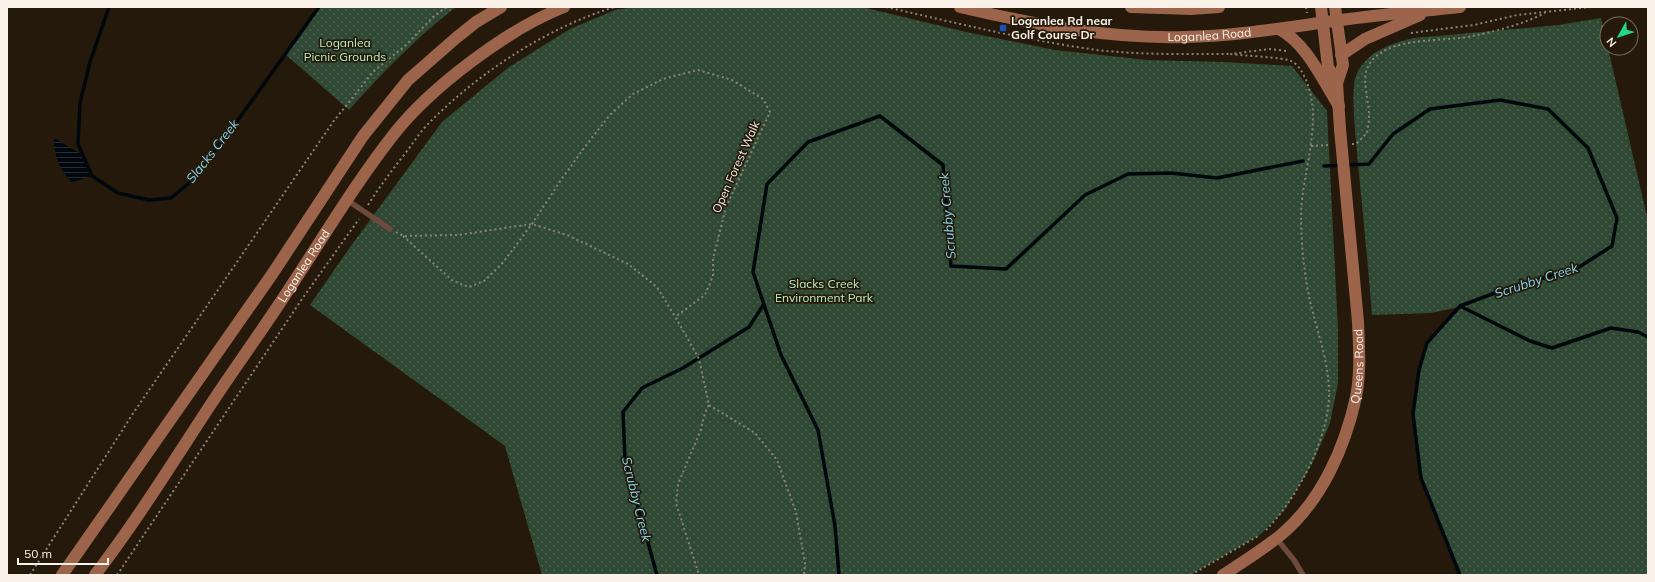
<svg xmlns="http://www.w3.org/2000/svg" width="1655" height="582" font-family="Mulish,sans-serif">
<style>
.grass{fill:url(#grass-dots)}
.water{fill:url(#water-rules)}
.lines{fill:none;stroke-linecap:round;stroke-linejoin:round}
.stream{stroke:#00070d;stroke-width:3.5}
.path{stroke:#8c8376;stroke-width:2;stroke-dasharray:2 3;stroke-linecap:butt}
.lane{stroke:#6d4a3b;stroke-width:5.5}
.secondary{stroke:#9b644b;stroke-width:12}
.secondary-bridge{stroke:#9b644b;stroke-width:12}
.transit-dot{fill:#1a4fb4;stroke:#24190a;stroke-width:1.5}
.labels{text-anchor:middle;stroke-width:3.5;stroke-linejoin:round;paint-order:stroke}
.poi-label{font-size:12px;font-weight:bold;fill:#faf2e8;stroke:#24190a;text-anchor:start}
.street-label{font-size:12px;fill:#faf2e8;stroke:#24190a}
.park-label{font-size:12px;fill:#b8f2c2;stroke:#24190a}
.water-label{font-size:13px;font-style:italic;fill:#83d6ee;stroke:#24190a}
</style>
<defs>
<pattern id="grass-dots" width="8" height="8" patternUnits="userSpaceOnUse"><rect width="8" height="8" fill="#304935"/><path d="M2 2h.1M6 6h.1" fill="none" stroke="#4f6452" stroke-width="1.8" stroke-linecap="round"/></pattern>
<pattern id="water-rules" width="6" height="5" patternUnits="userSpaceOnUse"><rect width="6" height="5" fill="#00070d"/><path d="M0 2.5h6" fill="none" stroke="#262c30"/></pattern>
</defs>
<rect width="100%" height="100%" fill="#24190a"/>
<path class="grass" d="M319 7H456C417 37 382 73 349 110L285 54Z
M633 7H862L966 32 1055 50 1147 60 1223 62 1292 66 1327 111 1338 329V383L1330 423 1312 464 1285 509 1261 534 1190 575H542L505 446 310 305 348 250 442 122 509 67 570 29 615 10Z
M1601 18 1648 221V575H1460L1421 478 1413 414 1419 370 1427 343 1459 307 1431 313 1372 315C1368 265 1363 214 1358 164 1357 144 1349 89 1357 73 1368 51 1392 43 1414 38L1559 25Z"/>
<path class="water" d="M54 138 83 155 92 176 72 182C59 169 54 157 54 138Z"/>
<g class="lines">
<path class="stream" d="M109 7 90 62 80 103 78 144 92 176 118 193 149 200 171 198 194 179 246 109 319 7
M1324 166 1369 164 1393 134 1430 109 1500 100 1548 109 1588 148 1617 218 1612 246 1576 269 1511 287 1460 306 1427 343 1419 370 1413 414 1421 478 1460 575
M1460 306 1530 341 1552 348 1611 328 1638 332 1648 337
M657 575 625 460 623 412 642 388 683 368 749 327 764 304
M839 575 835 526 818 430 781 355 753 272 767 184 808 142 880 116 943 165 951 266 1006 269 1085 195 1128 174 1171 173 1217 178 1303 161"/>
<path class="path" d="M886 7C956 23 1025 40 1097 50 1140 55 1186 54 1230 54
M1306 7 1307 13
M1411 33 1474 25 1517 15 1591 7
M1352 144H1356L1367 133C1368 127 1369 121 1369 115 1369 103 1363 83 1366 72 1377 34 1442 43 1473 36 1497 31 1523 24 1545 13
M1311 146 1330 145
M368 205C380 186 393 169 407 151 414 142 420 132 428 124 477 74 547 27 615 7
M396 232 403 236 458 235 532 224 567 235 628 264 657 287 680 325 699 359 709 405 705 413 700 432 678 484 676 503 699 575
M403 236 453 281 469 287 484 281 501 265 532 224 563 177 590 140 610 115 633 94 663 79 698 70 732 80 763 99 770 112 726 207 713 259V276L705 295 675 317
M709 405 755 433 777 460 796 512 805 563 804 575
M1266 530C1295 501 1323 448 1328 408 1333 372 1318 336 1310 301 1304 273 1301 243 1301 214 1302 169 1328 111 1300 69 1298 66 1294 62 1291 61 1283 57 1243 56 1231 54L1269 49 1287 51
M30 575 132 415 333 122 373 72 407 44 434 16 447 7
M117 575 302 299 359 219
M1191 575 1258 536"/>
<path class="lane" d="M347 200 390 229
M1276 538 1294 560 1303 575"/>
<g class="secondary">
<path id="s1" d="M960 7C1032 24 1109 39 1184 37 1240 36 1294 26 1349 19 1386 14 1423 11 1460 7"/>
<path d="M1131 7 1191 9 1219 7"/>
<path d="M1321 7 1328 67 1337 83"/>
<path d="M1335 7 1343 65 1337 83 1340 129"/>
<path d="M1279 29C1307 44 1322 79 1339 106"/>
<path d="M1341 55 1365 39 1420 15"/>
<path d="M62 575 273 273 363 136 408 80 456 38 476 22 501 7"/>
<path id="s2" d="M95 575C138 519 176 457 215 398 241 359 268 322 293 283 326 233 357 181 394 134 431 87 508 29 564 7"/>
<path id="s3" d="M1223 575C1243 562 1264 549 1282 534 1322 500 1345 447 1356 397 1361 372 1359 347 1358 322"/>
</g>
<path class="secondary-bridge" d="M1340 129 1358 322"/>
</g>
<rect class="transit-dot" x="999" y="24" width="8" height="8" rx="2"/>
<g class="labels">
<g class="poi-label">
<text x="1011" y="25">Loganlea Rd near<tspan x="1011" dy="14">Golf Course Dr</tspan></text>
</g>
<g class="street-label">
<text dy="4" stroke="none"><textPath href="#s1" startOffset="252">Loganlea Road</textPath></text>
<text transform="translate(736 167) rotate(-66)" y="4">Open Forest Walk</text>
<text dy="4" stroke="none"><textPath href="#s2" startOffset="373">Loganlea Road</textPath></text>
<text dy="4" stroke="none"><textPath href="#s3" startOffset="261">Queens Road</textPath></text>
</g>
<g class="park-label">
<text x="345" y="47">Loganlea<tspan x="345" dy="14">Picnic Grounds</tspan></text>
<text x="824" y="288">Slacks Creek<tspan x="824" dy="14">Environment Park</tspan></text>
</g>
<g class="water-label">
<text transform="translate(212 151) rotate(-52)" y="5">Slacks Creek</text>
<text transform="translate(947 216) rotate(-95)" y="5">Scrubby Creek</text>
<text transform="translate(1536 280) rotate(-18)" y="5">Scrubby Creek</text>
<text transform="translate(637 499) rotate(76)" y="5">Scrubby Creek</text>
</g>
</g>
<rect width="1655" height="582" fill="none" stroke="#faf2e8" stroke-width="16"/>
<g transform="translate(1619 36) rotate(231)"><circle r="19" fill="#24190a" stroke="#7a7063"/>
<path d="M0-3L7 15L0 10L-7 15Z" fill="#22d887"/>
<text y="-6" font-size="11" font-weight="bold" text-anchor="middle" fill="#faf2e8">N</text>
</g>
<path d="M18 558v6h90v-6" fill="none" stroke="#faf2e8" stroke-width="2"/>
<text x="24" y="558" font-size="12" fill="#faf2e8" stroke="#24190a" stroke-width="3" paint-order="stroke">50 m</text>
</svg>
